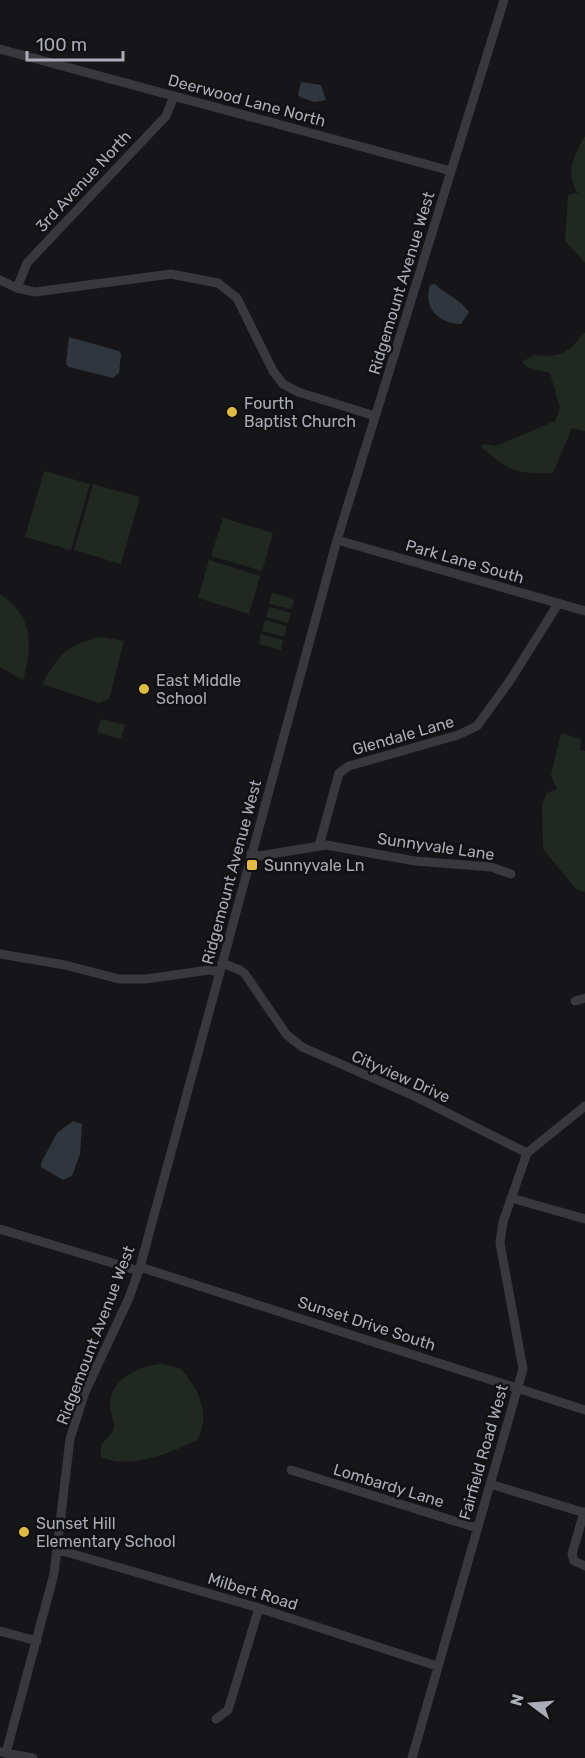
<svg xmlns="http://www.w3.org/2000/svg" width="585" height="1758" font-family="Rubik,sans-serif">
<style>
.green{fill:#212822}
.water{fill:#30363d}
.lines{fill:none;stroke-linecap:round;stroke-linejoin:round}
.minor{stroke:#38383d;stroke-width:9}
.poi-dot{fill:#e2bb44;stroke:#111113;stroke-width:2}
.labels{text-anchor:middle;stroke-width:5;stroke-linejoin:round;paint-order:stroke}
.street-label{font-size:16px;fill:#aaacb7;stroke:#111113}
.poi-label{font-size:16px;fill:#aaacb7;stroke:#111113;text-anchor:start}
</style>
<rect width="100%" height="100%" fill="#161618"/>
<path class="green" d="M585 136V263L565 241 568 195 578 193C565 175 574 153 585 136Z
M585 332V431L572 428 553 473C513 474 511 472 481 447L484 444 496 446 555 421 560 408 550 373 528 368 522 362 534 355C562 358 567 353 585 332Z
M44 471 90 484 71 550 25 537Z
M93 484 140 497 121 564 74 550Z
M223 518 273 533 262 571 211 556Z
M209 560 260 576 249 614 198 598Z
M272 593 294 599 292 609 269 604Z
M0 594C33 615 33 645 23 680L0 667Z
M269 607 291 613 288 623 266 617Z
M265 620 287 626 284 637 262 631Z
M261 634 283 640 281 650 259 644Z
M101 637 124 641 109 699 99 703 42 684C58 656 68 643 101 637Z
M101 719 125 725 121 739 97 732Z
M561 733 581 739 580 750 585 751V892L577 890 543 849 542 805 547 793 557 789 551 775Z
M163 1364 181 1369C198 1388 212 1415 197 1440 171 1453 129 1470 101 1457V1445C106 1439 114 1433 114 1426 114 1418 109 1411 110 1403 113 1377 140 1365 163 1364Z"/>
<path class="water" d="M301 82 321 85 326 100 314 102 300 97 298 94Z
M435 284C447 296 458 297 469 312L461 324C438 323 423 308 430 285Z
M69 337 119 351 121 354 119 373 113 378 69 367 66 364Z
M73 1121 82 1124 80 1154 72 1176 63 1180 41 1167V1163L57 1133Z"/>
<g class="lines">
<path class="minor" d="M0 49 451 171
M0 280 17 288 35 292 171 274 218 283 237 298 273 371 283 384 298 392 375 416
M17 288 27 263 166 116 174 96
M337 540 585 611
M319 846 339 773 349 766 458 735 477 726 509 682 558 604
M251 853 259 856 326 845 415 861 491 867 511 874
M0 954 65 965 119 979H146L209 970 220 972
M222 963 240 970 245 974 286 1034 302 1047 416 1097 527 1153
M575 1001 585 998
M527 1153 585 1106
M511 1198 585 1219
M0 1229 139 1271
M140 1267 585 1410
M291 1470 477 1528
M490 1484 585 1513
M584 1512 572 1554 574 1561 585 1566
M59 1550 259 1608 437 1666
M0 1631 37 1641
M216 1719 228 1710 259 1608
M0 1752 33 1758
M6 1753 54 1574 70 1439 85 1392 129 1298 140 1267 337 540 504 0
M412 1758 523 1369 500 1243 503 1222 527 1153"/>
</g>
<g class="poi-dot">
<circle cx="232" cy="412" r="6"/>
<circle cx="144" cy="689" r="6"/>
<rect x="246" y="859" width="12" height="12" rx="3"/>
<circle cx="24" cy="1532" r="6"/>
</g>
<g class="labels">
<g class="street-label">
<text transform="translate(247 100) rotate(15)" y="6">Deerwood Lane North</text>
<text transform="translate(83 181) rotate(-47)" y="6">3rd Avenue North</text>
<text transform="translate(401 283) rotate(-73)" y="6">Ridgemount Avenue West</text>
<text transform="translate(465 561) rotate(16)" y="6">Park Lane South</text>
<text transform="translate(403 735) rotate(-16)" y="6">Glendale Lane</text>
<text transform="translate(436 846) rotate(8)" y="6">Sunnyvale Lane</text>
<text transform="translate(231 872) rotate(-75)" y="6">Ridgemount Avenue West</text>
<text transform="translate(401 1076) rotate(24)" y="6">Cityview Drive</text>
<text transform="translate(367 1323) rotate(18)" y="6">Sunset Drive South</text>
<text transform="translate(95 1335) rotate(-69)" y="6">Ridgemount Avenue West</text>
<text transform="translate(483 1452) rotate(-74)" y="6">Fairfield Road West</text>
<text transform="translate(389 1485) rotate(17)" y="6">Lombardy Lane</text>
<text transform="translate(253 1591) rotate(17)" y="6">Milbert Road</text>
</g>
<g class="poi-label">
<text x="244" y="409">Fourth<tspan x="244" dy="18">Baptist Church</tspan></text>
<text x="156" y="686">East Middle<tspan x="156" dy="18">School</tspan></text>
<text x="264" y="871">Sunnyvale Ln</text>
<text x="36" y="1529">Sunset Hill<tspan x="36" dy="18">Elementary School</tspan></text>
</g>
</g>
<g transform="translate(531 1704) rotate(286)" stroke="#111113" stroke-width="4.5" paint-order="stroke">
<path d="M0-4.5L10 22L0 15L-10 22Z" fill="#aaacb7"/>
<text y="-9" font-size="16" font-weight="bold" text-anchor="middle" fill="#aaacb7">N</text>
</g>
<path d="M27 51v9h96v-9" fill="none" stroke="#aaacb7" stroke-width="3"/>
<text x="36" y="51" font-size="18" fill="#aaacb7" stroke="#111113" stroke-width="4.5" paint-order="stroke">100 m</text>
</svg>
